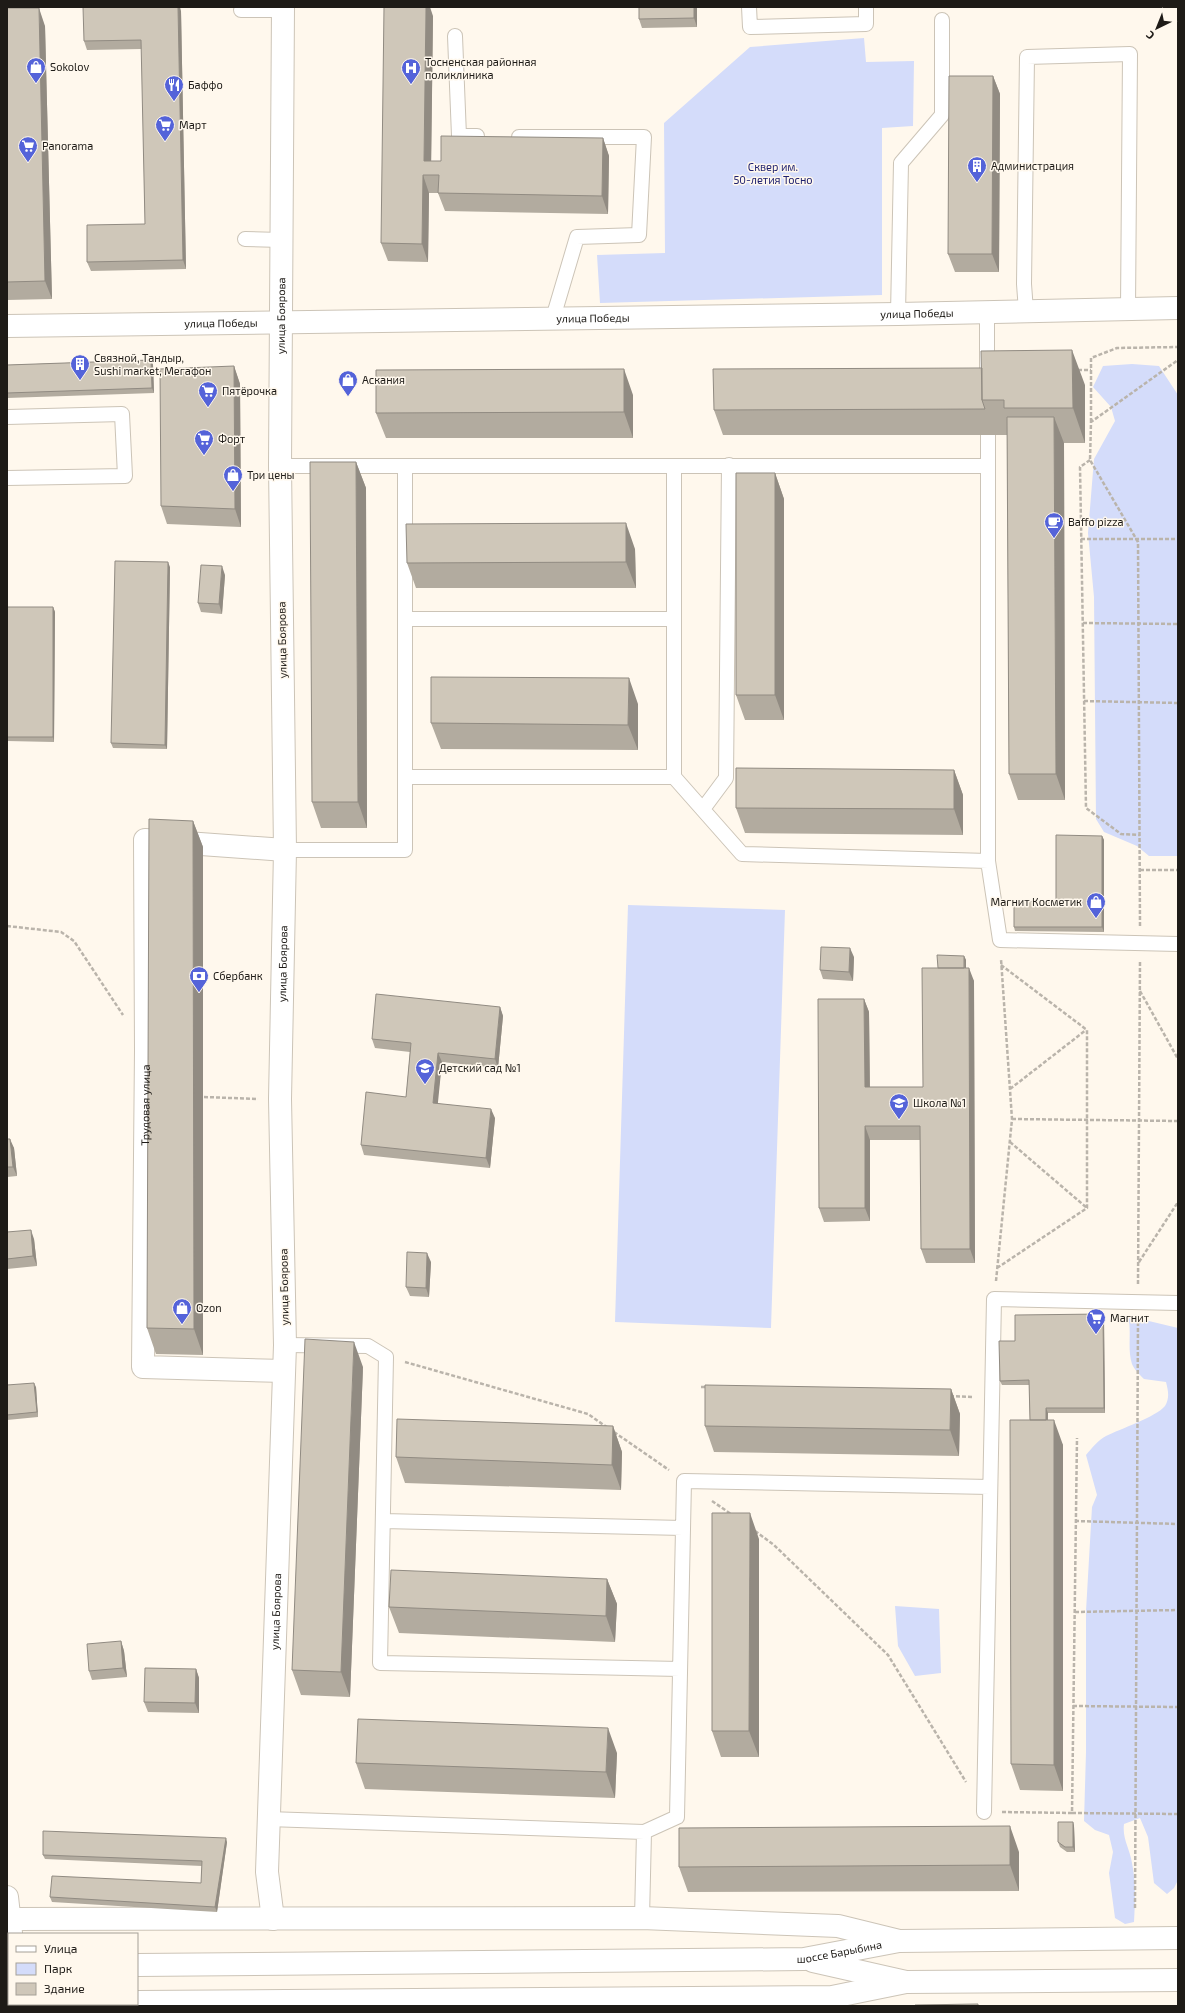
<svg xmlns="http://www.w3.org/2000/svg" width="1185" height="2013" font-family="'Exo 2',sans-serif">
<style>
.green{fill:#d4dcfa}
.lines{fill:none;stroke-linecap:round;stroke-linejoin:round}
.lane-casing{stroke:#ccc4b7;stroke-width:16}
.street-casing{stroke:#ccc4b7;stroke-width:24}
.secondary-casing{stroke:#ccc4b7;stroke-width:24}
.path{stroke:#bab4ab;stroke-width:2.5;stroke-dasharray:4 2;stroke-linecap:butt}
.lane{stroke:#fff;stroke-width:14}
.street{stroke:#fff;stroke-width:22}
.secondary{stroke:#fff;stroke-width:22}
.wall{fill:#b2ab9f}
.shaded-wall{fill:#918b82}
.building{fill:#cfc7b9;stroke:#918b82}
.labels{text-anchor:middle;stroke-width:3;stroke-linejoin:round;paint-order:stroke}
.poi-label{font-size:11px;fill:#1e1b17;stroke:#fff8ed;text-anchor:start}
.park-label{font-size:11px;fill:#1e206f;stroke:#fff8ed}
.street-label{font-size:11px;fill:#1e1b17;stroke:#fff8ed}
</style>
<rect width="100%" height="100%" fill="#fff8ed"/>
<path class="green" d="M864 38 866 62 914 61 913 126 882 128V295L600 303 597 255 665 253 664 123 750 47Z
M1132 364 1159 366 1178 395V856H1149L1137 846 1104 832 1096 819 1094 597 1088 533 1094 459 1115 421 1111 407 1093 387 1103 366Z
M628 905 785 910 771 1328 615 1322Z
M1128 1316 1178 1328V1880L1174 1888 1167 1894 1154 1883 1148 1837 1140 1818 1124 1824C1122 1839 1130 1849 1132 1863 1136 1882 1135 1903 1134 1922L1125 1924 1115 1918 1109 1873 1113 1852 1109 1835 1095 1830 1084 1821 1086 1752V1611L1092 1507 1097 1495 1086 1455C1092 1448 1098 1440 1106 1436 1120 1429 1156 1417 1165 1406 1170 1398 1168 1390 1166 1382L1144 1379C1140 1375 1134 1369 1132 1364 1127 1348 1132 1332 1128 1316Z
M895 1606 939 1609 941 1673 915 1676 898 1646Z"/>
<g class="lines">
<g class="lane-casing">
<path id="lane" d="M749 7 750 27 866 24V7
M241 10H283
M455 36 459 136H477
M519 137H644L639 235 577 237 553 318
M245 239 281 240
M1026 311 1024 284 1027 57 1130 54 1128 309
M987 312V369
M898 314 901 163 942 115V20
M7 417 122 414 125 476 7 478
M988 435V861L1000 940 1178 944
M280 466H988
M674 466V777L742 854 988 861
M405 619H674
M405 777H674
M703 809 726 778 729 465
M285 850H405V466
M285 1345 368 1346 386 1357 380 1663 680 1669
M383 1521 683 1528
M984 1812 994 1299 1178 1303
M268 1819 644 1832
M642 1918 644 1832 677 1817 684 1481 990 1487
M15 2004V2006"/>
</g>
<g class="street-casing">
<g id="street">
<path id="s1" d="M7 326 898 314 1178 308"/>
<path id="s2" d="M284 1371 143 1367 146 1050 145 840 285 850"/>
<path d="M7 1897 11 1933"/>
<path d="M10 1919 642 1918 838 1926 899 1941"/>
<path id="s3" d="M273 1919 267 1872 285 1345 280 1099 285 850 280 466 283 7"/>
<path d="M137 2002 832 1997 906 1982"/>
</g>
</g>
<g class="secondary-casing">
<g id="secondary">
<path d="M813 1961 906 1982 1178 1980"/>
<path id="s4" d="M137 1965 804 1959 899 1941 1178 1938"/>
<path d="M7 1966H9"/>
</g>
</g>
<path class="path" d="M1078 370H1091
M1091 422V358L1117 348 1178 347
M1090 460 1080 467 1086 808 1121 834 1140 835
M1081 539H1178
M1083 623 1178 624
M1084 701 1178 703
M1140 870H1178
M7 926 61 932 74 941 123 1015
M1140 926 1138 542 1090 460 1091 422 1178 360
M1140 991 1178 1059
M1010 1089 1086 1030
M204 1097 258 1099
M1012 1119 1178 1121
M1010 1142 1087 1208
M1139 1262 1178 1202
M997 1268 1087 1208V1030L1001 965
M996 1281 1012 1119 1001 959
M1138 1284 1140 961
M405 1362 588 1414 608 1428
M701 1387H708
M950 1396 973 1397
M614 1432 669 1470
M712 1501 731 1514
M1075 1521 1178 1524
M755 1531 774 1545 888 1655 966 1782
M1075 1612 1178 1610
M1073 1706 1178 1707
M1002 1812 1072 1813 1077 1438
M1072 1813 1178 1814
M1135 1908 1138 1321"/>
<use href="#lane" class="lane"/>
<use href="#street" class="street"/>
<use href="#secondary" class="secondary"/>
</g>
<path class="wall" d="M697 7V27L642 28 639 19Z
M7 8 45 26 52 299 7 300Z
M181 11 186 269 91 271 87 262 145 224 142 49 87 50 84 41Z
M433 16 431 161H441L603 138 609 156 608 214 445 211 438 193H429L428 262 388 261 381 243Z
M993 76 1000 94 999 272H955L948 254Z
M151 360 153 365 154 393 7 398V365Z
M234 366 240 384 241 527 167 524 161 506Z
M1085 385V443H1064L1065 800H1018L1009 774 1007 435H723L714 410Z
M633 395V438H386L376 413Z
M356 462 366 488 367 828H321L312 802Z
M775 473 784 499V720H745L736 695Z
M635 549 636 588H416L407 563Z
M170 567 167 749 113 748 111 743Z
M225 575 222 614 201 612 198 603Z
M7 607H53L55 612 54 742 7 741Z
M638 704V750L441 749 431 723Z
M954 770 963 795V835L745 833 736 808Z
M193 821 203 847V1355L156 1354 147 1328Z
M1102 836 1104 840V932L1015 931 1014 927 1056 902Z
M964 956 966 960V968L974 981 975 1263H926L921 1249 920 1140H870V1221L824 1222 819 1208 864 999 869 1012 870 1087H923L938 968Z
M854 957 853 981 823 979 820 970Z
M500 1007 503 1016 498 1068 442 1062 437 1103 495 1118 490 1168 364 1155 361 1145 406 1097 410 1052 375 1048 372 1039Z
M7 1139 14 1148 17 1176 7 1177Z
M7 1232 34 1239 37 1266 7 1269Z
M431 1262 429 1297 410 1296 406 1287Z
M1103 1314 1104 1319 1105 1413H1048V1420L1063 1445V1791L1020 1790 1011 1764 1030 1420 1029 1385H1002L1000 1381 1015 1341Z
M363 1367 350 1697 301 1695 292 1670Z
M7 1385 36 1387 38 1417 7 1420Z
M951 1389 960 1414 959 1456 714 1452 705 1426Z
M613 1426 622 1452 621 1490 405 1483 396 1457Z
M759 1539V1757H721L712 1731Z
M607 1579 617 1604 615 1642 399 1633 389 1607Z
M121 1641 124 1651 127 1677 92 1680 89 1671Z
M196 1669 199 1678V1713L148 1712 144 1702Z
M617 1753 615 1798 365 1789 356 1763Z
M1073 1822 1074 1826 1075 1852H1067L1060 1847 1058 1842Z
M227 1842 217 1912 52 1902 50 1897 201 1883 202 1866 45 1859 43 1855Z
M1019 1852V1891L688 1892 679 1867Z"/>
<path class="shaded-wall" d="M178 7H180L181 11 186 269 183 260Z
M426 7H430L433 16 431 175 424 161Z
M694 7H697V27L694 18Z
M39 8 45 26 52 299 45 281Z
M993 76 1000 94 999 272 992 254Z
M603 138 609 156 608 214 602 196Z
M423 175 429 193 428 262 422 244Z
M1072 350 1085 385V443L1073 408Z
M151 360 153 365 154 393 152 388Z
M234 366 240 384 241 527 235 509Z
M624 369 633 395V438L624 412Z
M1054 417 1064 443 1065 800 1056 774Z
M356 462 366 488 367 828 358 802Z
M775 473 784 499V720L775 695Z
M626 523 635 549 636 588 626 562Z
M168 562 170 567 167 749 165 745Z
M222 566 225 575 222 614 219 604Z
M53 607 55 612 54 742 53 737Z
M629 678 638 704V750L628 725Z
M954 770 963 795V835L954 809Z
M193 821 203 847V1355L194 1329Z
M1102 836 1104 840V932L1102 927Z
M850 948 854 957 853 981 849 972Z
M964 956 966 960V982L965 977Z
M969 968 974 981 975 1263 970 1249Z
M864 999 869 1012 870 1101 865 1087Z
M500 1007 503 1016 498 1068 495 1059Z
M438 1053 442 1062 437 1112 433 1103Z
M491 1109 495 1118 490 1168 486 1158Z
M865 1126 870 1140V1221L865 1208Z
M10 1139 14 1148 17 1176 13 1167Z
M31 1230 34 1239 37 1266 33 1256Z
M427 1253 431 1262 429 1297 426 1288Z
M1103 1314 1104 1319 1105 1413 1104 1408Z
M354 1342 363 1367 350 1697 341 1672Z
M34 1383 36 1387 38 1417 37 1412Z
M951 1389 960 1414 959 1456 950 1430Z
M1046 1408 1048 1413 1047 1447 1046 1442Z
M1054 1420 1063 1445V1791L1054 1765Z
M613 1426 622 1452 621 1490 612 1465Z
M750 1513 759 1539V1757L749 1731Z
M607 1579 617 1604 615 1642 606 1616Z
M121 1641 124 1651 127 1677 123 1668Z
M196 1669 199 1678V1713L195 1703Z
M608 1728 617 1753 615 1798 606 1772Z
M1073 1822 1074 1826 1075 1852 1073 1847Z
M1010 1826 1019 1852V1891L1010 1865Z
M226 1838 227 1842 217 1912 215 1907Z"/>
<path class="building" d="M83 7H178L183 260 87 262V225L145 224 141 40 84 41Z
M384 7H426L424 161H441V136L603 138 602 196 438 193 439 175H423L422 244 381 243Z
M639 7H694V18L639 19Z
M7 8H39L45 281 7 282Z
M949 76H993L992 254H948Z
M1072 350 1073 408H1004V400H982L981 351Z
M151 360 152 388 7 393V365Z
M234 366 235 509 161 506 160 369Z
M982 368V400L985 409 714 410 713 369Z
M624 369V412L376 413V370Z
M1007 417H1054L1056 774H1009Z
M310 462H356L358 802H312Z
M736 473H775V695H736Z
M626 523V562L407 563 406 524Z
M115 561 168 562 165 745 111 743Z
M201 565 222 566 219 604 198 603Z
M7 607H53V737H7Z
M431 677 629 678 628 725 431 723Z
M736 768 954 770V809L736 808Z
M149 819 193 821 194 1329 147 1328Z
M1056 835 1102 836V927H1014V901L1056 902Z
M821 947 850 948 849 972 820 970Z
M937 955 964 956V968H938Z
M922 968H969L970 1249H921L920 1126H865V1208H819L818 999H864L865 1087H923Z
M376 994 500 1007 495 1059 438 1053 433 1103 491 1109 486 1158 361 1145 366 1092 406 1097 411 1043 372 1039Z
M7 1139H10L13 1167H7Z
M31 1230 33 1256 7 1259V1232Z
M407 1252 427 1253 426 1288 406 1287Z
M1103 1314 1104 1408H1046V1420H1030L1029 1380 1000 1381 999 1341H1015V1315Z
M305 1339 354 1342 341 1672 292 1670Z
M34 1383 37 1412 7 1415V1385Z
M705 1385 951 1389 950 1430 705 1426Z
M397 1419 613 1426 612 1465 396 1457Z
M1010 1420H1054V1765L1011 1764Z
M712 1513H750L749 1731H712Z
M391 1570 607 1579 606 1616 389 1607Z
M121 1641 123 1668 89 1671 87 1644Z
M145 1668 196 1669 195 1703 144 1702Z
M358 1719 608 1728 606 1772 356 1763Z
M1058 1822H1073V1847H1065L1058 1842Z
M1010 1826V1865L679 1867V1828Z
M43 1831 226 1838 215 1907 50 1897 52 1876 201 1883 202 1861 43 1855Z
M978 2004V2006H915V2005Z"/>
<defs>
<g id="shop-pin" transform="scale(1)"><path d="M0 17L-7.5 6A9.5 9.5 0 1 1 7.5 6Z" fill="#5463d9" stroke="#fff8ed"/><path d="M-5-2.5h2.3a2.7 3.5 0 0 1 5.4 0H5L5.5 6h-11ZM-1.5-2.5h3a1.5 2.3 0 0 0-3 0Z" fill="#fff"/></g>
<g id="hospital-pin" transform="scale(1)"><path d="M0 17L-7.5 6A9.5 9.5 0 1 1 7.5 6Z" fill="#5463d9" stroke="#fff8ed"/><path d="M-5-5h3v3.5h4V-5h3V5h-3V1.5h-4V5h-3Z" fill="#fff"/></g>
<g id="restaurant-pin" transform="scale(1)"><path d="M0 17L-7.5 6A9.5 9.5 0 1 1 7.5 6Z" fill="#5463d9" stroke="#fff8ed"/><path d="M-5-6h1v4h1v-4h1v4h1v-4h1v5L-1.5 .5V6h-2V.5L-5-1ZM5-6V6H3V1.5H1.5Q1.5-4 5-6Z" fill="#fff"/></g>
<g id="supermarket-pin" transform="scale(1)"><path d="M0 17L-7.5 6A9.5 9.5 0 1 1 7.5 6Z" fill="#5463d9" stroke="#fff8ed"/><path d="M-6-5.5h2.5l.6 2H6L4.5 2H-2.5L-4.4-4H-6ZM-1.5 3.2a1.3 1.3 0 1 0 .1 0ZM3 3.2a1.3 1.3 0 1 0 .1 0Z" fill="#fff"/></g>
<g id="building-pin" transform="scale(1)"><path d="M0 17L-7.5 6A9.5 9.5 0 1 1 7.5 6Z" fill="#5463d9" stroke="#fff8ed"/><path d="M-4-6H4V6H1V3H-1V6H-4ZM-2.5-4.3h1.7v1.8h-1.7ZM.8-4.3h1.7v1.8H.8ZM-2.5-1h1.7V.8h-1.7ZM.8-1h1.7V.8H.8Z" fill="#fff"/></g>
<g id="cafe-pin" transform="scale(1)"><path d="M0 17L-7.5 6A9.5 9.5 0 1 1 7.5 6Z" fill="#5463d9" stroke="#fff8ed"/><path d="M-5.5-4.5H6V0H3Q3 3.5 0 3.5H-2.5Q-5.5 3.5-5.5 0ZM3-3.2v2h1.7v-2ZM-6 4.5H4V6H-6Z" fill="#fff"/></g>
<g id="bank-pin" transform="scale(1)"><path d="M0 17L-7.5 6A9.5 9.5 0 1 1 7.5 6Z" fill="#5463d9" stroke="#fff8ed"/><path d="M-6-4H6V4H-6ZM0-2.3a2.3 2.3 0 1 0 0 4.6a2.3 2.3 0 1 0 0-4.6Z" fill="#fff"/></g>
<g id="school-pin" transform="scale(1)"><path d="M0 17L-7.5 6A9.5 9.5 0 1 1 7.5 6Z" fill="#5463d9" stroke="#fff8ed"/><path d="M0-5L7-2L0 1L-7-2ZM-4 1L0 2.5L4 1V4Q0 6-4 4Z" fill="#fff"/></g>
</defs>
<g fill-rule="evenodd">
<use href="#shop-pin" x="36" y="67"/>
<use href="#hospital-pin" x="411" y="68"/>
<use href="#restaurant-pin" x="174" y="85"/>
<use href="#supermarket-pin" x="165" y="125"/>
<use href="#supermarket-pin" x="28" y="146"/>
<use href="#building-pin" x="977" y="166"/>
<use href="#building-pin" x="80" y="364"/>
<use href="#shop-pin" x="348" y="380"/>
<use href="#supermarket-pin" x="208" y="391"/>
<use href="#supermarket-pin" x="204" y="439"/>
<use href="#shop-pin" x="233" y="475"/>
<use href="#cafe-pin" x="1054" y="522"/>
<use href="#shop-pin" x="1096" y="902"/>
<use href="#bank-pin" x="199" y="976"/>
<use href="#school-pin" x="425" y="1068"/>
<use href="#school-pin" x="899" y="1103"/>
<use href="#shop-pin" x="182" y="1308"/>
<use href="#supermarket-pin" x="1096" y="1318"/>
</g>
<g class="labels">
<g class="poi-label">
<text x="425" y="66">Тосненская районная<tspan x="425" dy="13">поликлиника</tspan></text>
<text x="50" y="71">Sokolov</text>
<text x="188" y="89">Баффо</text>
<text x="179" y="129">Март</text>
<text x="42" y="150">Panorama</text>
<text x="991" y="170">Администрация</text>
<text x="94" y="362">Связной, Тандыр,<tspan x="94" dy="13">Sushi market, Мегафон</tspan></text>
<text x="362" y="384">Аскания</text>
<text x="222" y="395">Пятёрочка</text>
<text x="218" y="443">Форт</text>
<text x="247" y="479">Три цены</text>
<text x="1068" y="526">Baffo pizza</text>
<text x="1082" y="906" text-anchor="end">Магнит Косметик</text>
<text x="213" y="980">Сбербанк</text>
<text x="439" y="1072">Детский сад №1</text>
<text x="913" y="1107">Школа №1</text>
<text x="196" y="1312">Ozon</text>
<text x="1110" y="1322">Магнит</text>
</g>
<g class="park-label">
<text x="773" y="171">Сквер им.<tspan x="773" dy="13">50-летия Тосно</tspan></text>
</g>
<g class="street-label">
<text dy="4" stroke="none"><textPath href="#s1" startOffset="910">улица Победы</textPath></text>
<text dy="4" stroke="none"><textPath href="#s3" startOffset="1604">улица Боярова</textPath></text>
<text dy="4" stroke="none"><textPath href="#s1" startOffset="586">улица Победы</textPath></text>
<text dy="4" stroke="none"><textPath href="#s1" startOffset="214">улица Победы</textPath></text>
<text transform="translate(282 640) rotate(-91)" y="4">улица Боярова</text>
<text dy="4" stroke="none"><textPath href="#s3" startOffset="956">улица Боярова</textPath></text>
<text dy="4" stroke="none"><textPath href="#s2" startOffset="403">Трудовая улица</textPath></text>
<text transform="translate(284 1287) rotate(-91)" y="4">улица Боярова</text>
<text dy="4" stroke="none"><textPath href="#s3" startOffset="308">улица Боярова</textPath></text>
<text dy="4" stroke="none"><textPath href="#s4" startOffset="703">шоссе Барыбина</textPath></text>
</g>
</g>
<rect width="1185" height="2013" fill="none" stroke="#1e1b17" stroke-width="16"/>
<rect x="8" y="1933" width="130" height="72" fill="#fff8ed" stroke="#a5a097"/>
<rect x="16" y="1946" width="20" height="6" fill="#ffffff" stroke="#a5a097"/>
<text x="44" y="1953" font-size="12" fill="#1e1b17">Улица</text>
<rect x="16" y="1963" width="20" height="12" fill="#d4dcfa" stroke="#a5a097"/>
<text x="44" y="1973" font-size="12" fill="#1e1b17">Парк</text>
<rect x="16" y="1983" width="20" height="12" fill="#cfc7b9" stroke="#a5a097"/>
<text x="44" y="1993" font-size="12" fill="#1e1b17">Здание</text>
<g transform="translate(1157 28) rotate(223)" stroke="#fff8ed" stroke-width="3" paint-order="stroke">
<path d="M0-3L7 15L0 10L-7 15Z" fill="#1e1b17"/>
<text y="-6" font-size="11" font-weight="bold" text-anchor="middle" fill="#1e1b17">С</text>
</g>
</svg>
